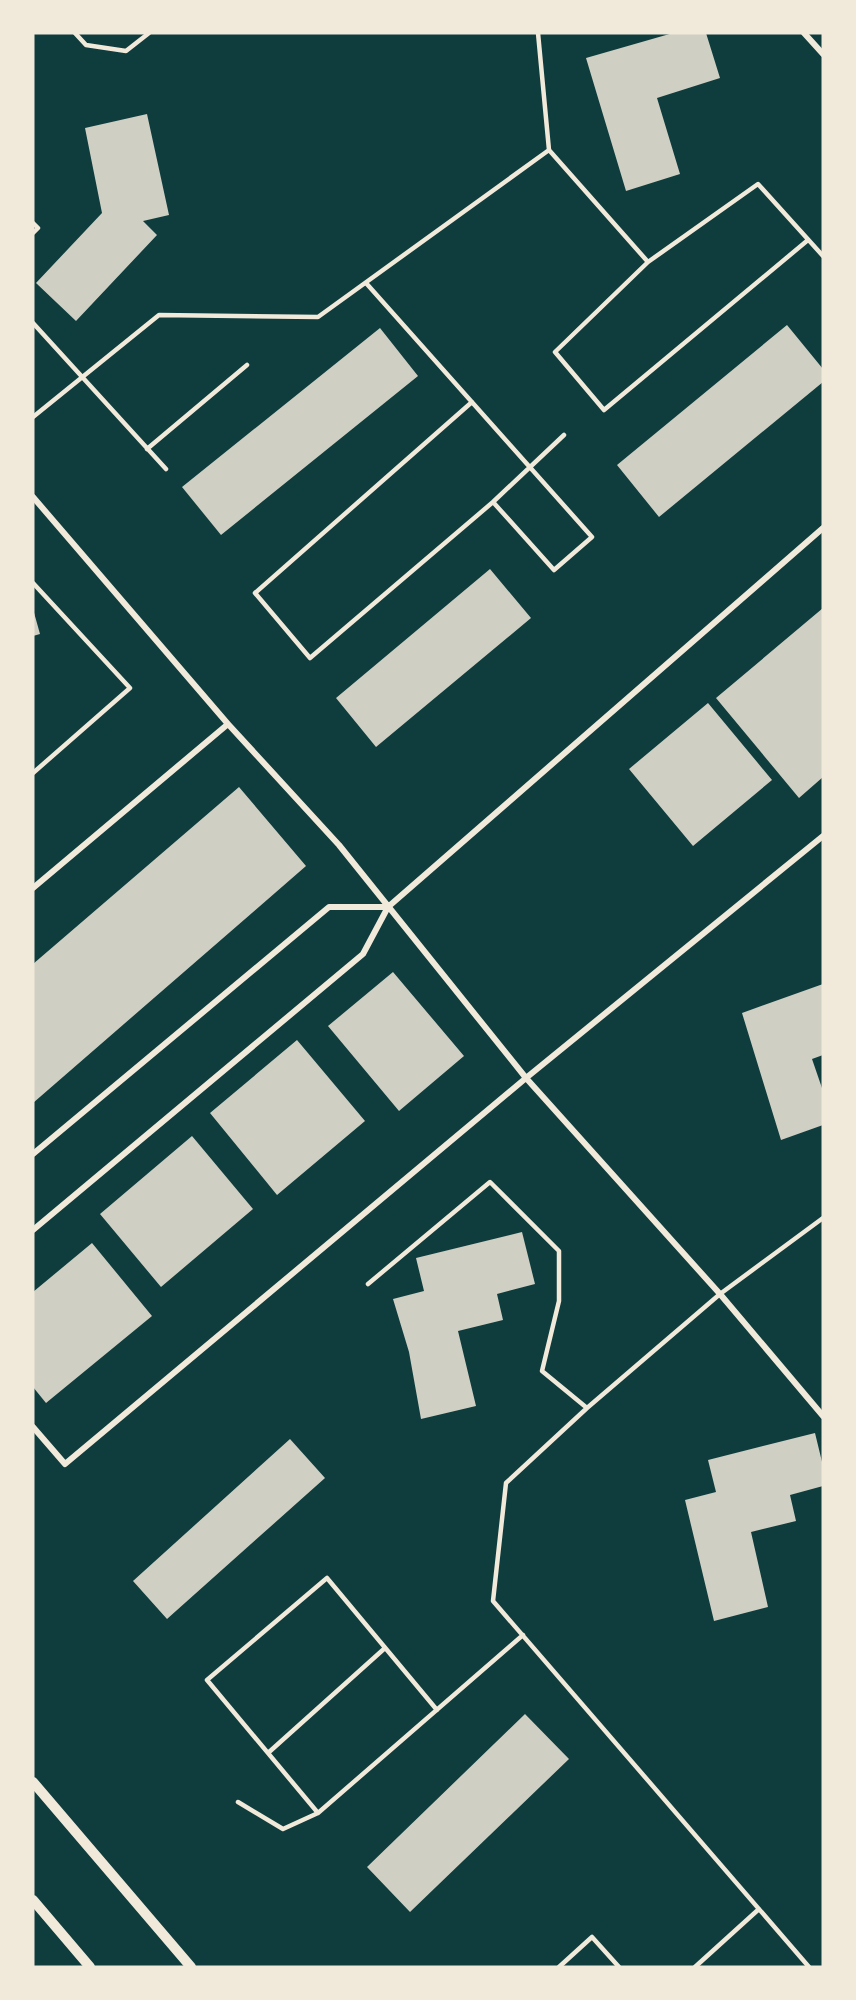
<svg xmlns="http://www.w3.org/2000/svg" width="856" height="2000" font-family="'Source Sans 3',sans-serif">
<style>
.building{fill:#cfcfc3}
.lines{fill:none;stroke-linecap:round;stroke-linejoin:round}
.service{stroke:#f1e9da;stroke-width:4.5}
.minor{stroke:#f1e9da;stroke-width:6}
.tertiary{stroke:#f1e9da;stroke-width:10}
</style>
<rect width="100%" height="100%" fill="#0f3d3e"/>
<path class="building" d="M673 33H706L720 78 657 98 680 174 626 191 586 58Z
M147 114 169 215 143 221 157 235 76 321 36 283 102 213 85 128Z
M787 325 823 369V382L659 517 617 465Z
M380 328 418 376 221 535 182 487Z
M490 569 531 618 376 747 336 698Z
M823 608V777L799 798 716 698Z
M33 609 40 634 33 636Z
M708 703 772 780 693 846 629 769Z
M239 787 306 866 33 1103V964Z
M393 972 464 1056 399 1111 328 1026Z
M823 984V1055L812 1059 823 1091V1125L781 1140 742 1013Z
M297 1040 365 1121 277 1195 210 1113Z
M192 1136 253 1209 161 1287 100 1214Z
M522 1232 535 1284 497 1294 503 1320 458 1331 476 1406 421 1419 409 1352 393 1299 424 1291 416 1258Z
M92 1243 152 1316 46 1403 33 1387V1292Z
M815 1433 823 1466V1486L790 1495 796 1521 751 1532 768 1607 714 1621 685 1500 716 1492 708 1460Z
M290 1439 325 1478 167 1619 133 1581Z
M525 1714 569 1759 410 1912 367 1867Z"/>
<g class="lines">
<path class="service" d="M75 33 86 45 126 51 149 33
M549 150 648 262
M33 223 38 228 33 233
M808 240 604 410 555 352 648 262 758 184 823 256
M366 283 592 537 554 570 493 502
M33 323 166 469
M472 402 255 593 310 658 493 502 564 435
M33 417 159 315 318 317 549 150 538 33
M147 449 247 365
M33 583 130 688 33 773
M368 1284 490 1182 559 1251V1301L542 1371 587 1408
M268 1753 385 1648
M238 1802 283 1829 318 1813 523 1635
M318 1813 207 1680 327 1578 437 1710
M559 1967 592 1937 619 1967
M695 1967 759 1909
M809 1967 493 1601 506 1483 587 1408 720 1294 823 1218"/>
<path class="minor" d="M804 33 823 54
M33 497 228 724 339 845 526 1078 720 1294 823 1416
M33 888 228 724
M33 1154 329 907H388
M33 1230 363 954 388 907 823 528
M33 1427 65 1464 526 1078 823 836"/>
<path class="tertiary" d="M33 1782 191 1967
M33 1900 90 1967"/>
</g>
<rect width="856" height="2000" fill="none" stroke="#f1e9da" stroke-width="69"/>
</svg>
